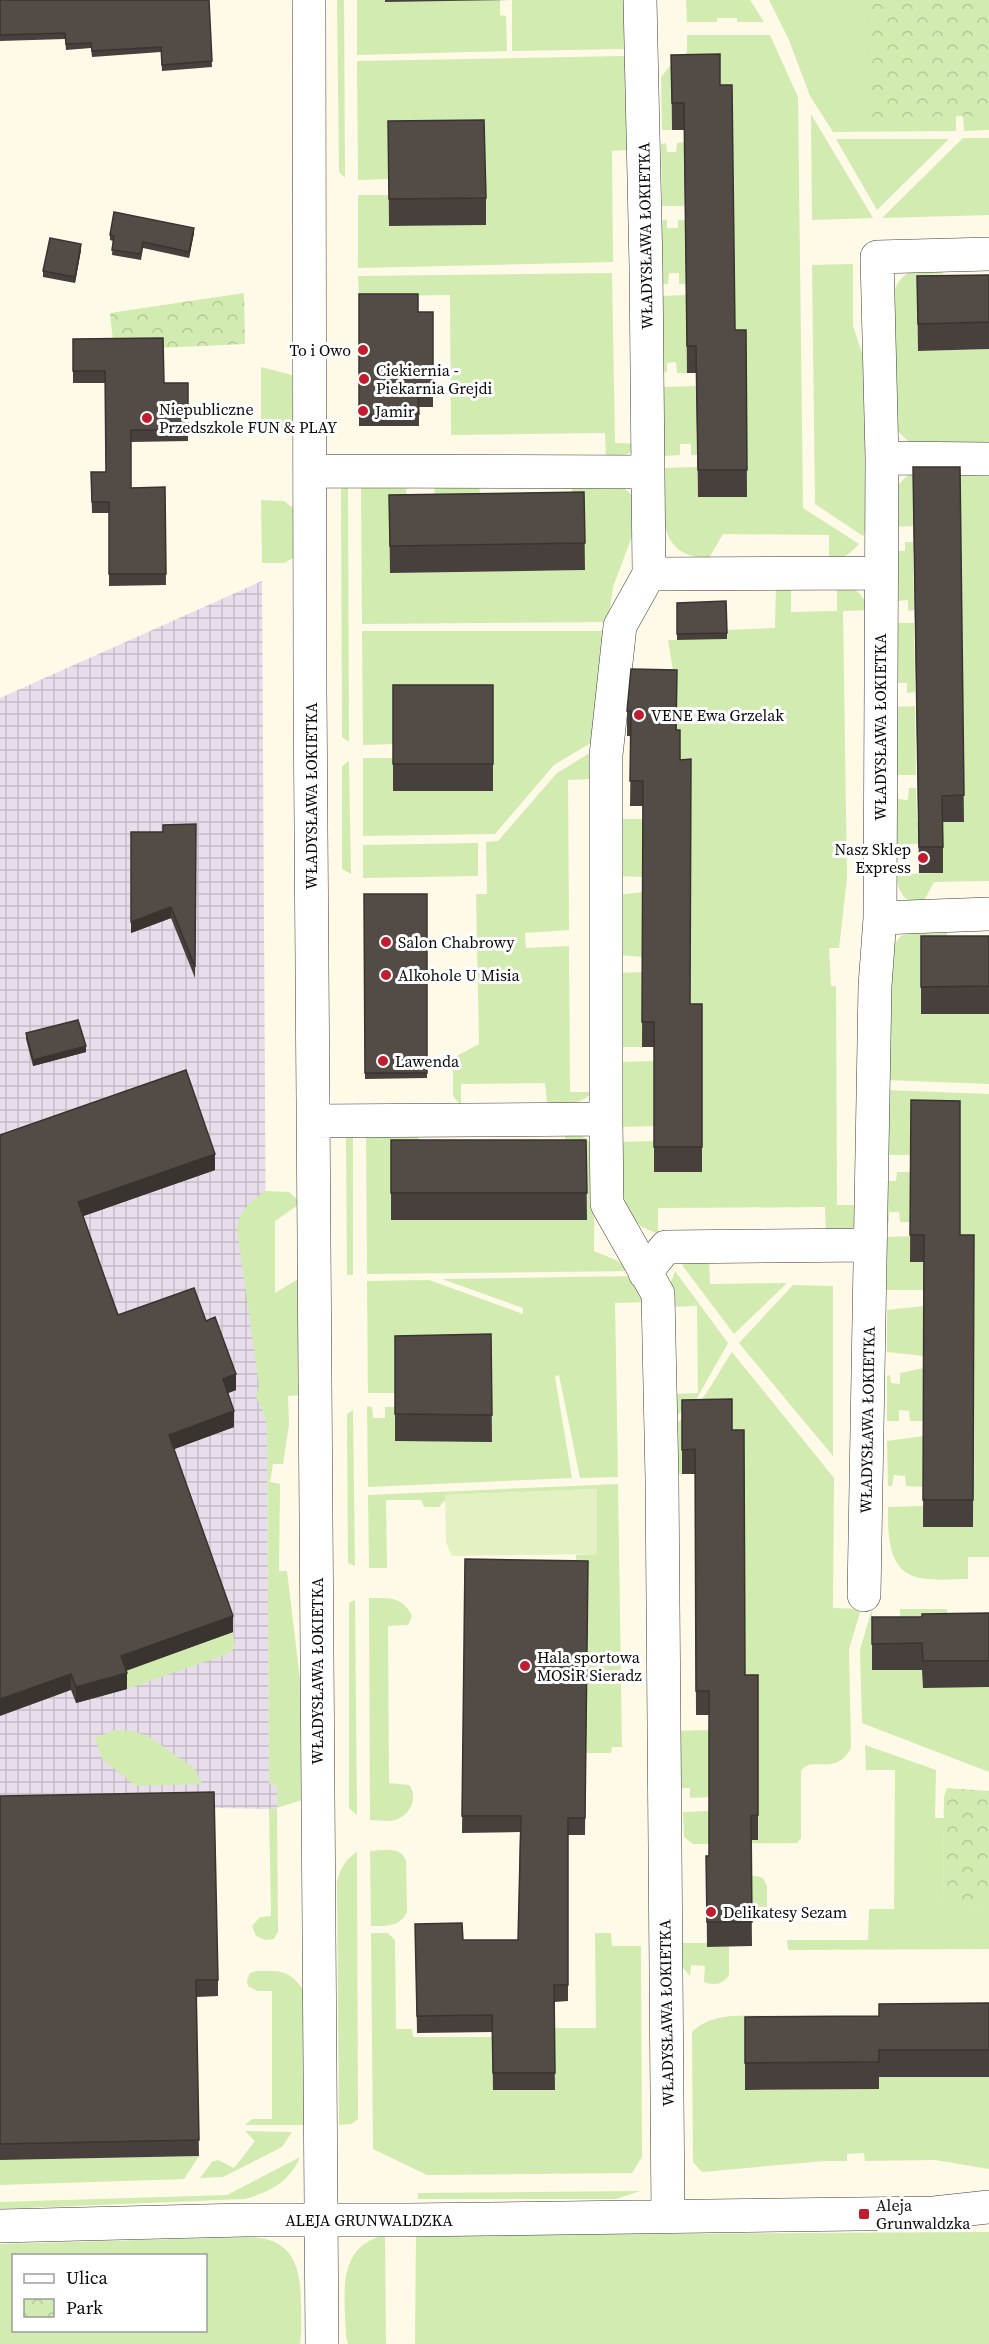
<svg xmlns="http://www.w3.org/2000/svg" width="989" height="2344" font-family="'Source Serif 4',serif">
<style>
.industrial{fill:url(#industrial-grid)}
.grass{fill:#d2ebb0;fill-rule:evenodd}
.park{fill:url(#park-crowns)}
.pitch{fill:#e4f1c2}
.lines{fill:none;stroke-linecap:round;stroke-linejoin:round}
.minor-casing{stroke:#3d3d3d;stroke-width:34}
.minor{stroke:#fff;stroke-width:33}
.wall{fill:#47403c}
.shaded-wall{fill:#3a3431}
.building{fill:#534b46;stroke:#3a3431;stroke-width:1.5}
.poi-dot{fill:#c11c2f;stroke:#fff;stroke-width:2}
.labels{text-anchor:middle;stroke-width:6;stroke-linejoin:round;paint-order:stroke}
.street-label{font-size:16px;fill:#0a0a0a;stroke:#fff}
.poi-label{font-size:16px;fill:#0a0a0a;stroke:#fff;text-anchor:start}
</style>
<defs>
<pattern id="industrial-grid" width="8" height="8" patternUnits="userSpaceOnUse" patternTransform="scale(1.5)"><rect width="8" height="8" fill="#e8ddea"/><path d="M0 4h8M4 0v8" fill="none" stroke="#c6bcc7"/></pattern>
<pattern id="park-crowns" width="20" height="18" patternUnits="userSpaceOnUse" patternTransform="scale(1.5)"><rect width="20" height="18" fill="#d2ebb0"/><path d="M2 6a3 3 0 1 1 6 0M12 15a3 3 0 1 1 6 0" fill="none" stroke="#b3c896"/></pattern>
</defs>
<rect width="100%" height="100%" fill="#fff9e8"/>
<path class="industrial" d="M262 581 269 1784H277V1809L214 1808 218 1996 196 1997 199 2156 0 2160V698Z"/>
<path class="grass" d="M337 0H344L345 178 339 172Z
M357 0H500V15L506 16 507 51 357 55Z
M512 0H625V49L512 51Z
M686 0H750L764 22H737V18H717V22H687Z
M769 0H989V130L964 131 963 116H956V131L833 132 810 96 789 40Z
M687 35H770L798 97 803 508 859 544C850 554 843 559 829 561V535L723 534 709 558C653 557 664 508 664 468L697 467 698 497 721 357 732 112 671 83 672 130H662L661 77 675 60 687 53Z
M625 56 627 150 612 151 613 262 358 268V195H389L390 226 485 225 389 179 358 180 357 61Z
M811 114 873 218 812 220Z
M963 138H989V215L882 218Z
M836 139H949L877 210Z
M684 142V206H662L661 144 666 143 667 152H676L677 143Z
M661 220H667V228H678V220H685V284H679V273H669L668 284H662Z
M853 264V326L869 374 868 522 863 536 815 504 812 265Z
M942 267 943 274 927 275 928 291 918 351 989 349V445L909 442 897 430 893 295C901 267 917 271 942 267Z
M612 273 615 443 639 444C630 457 620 456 606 457L605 433 451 435 450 295 359 296 358 276Z
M686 295 687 373H677L676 362 667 363V372H663L662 296Z
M261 367 292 375 293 427 282 433H261Z
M696 386 697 455H691V444H680V455L663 456 662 387Z
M922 469 989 472V881L934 882 920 908C904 899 897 892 897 874L943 873 942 843 909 844 908 857H896L895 789H897L898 799 908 800 909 788H916L917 822 964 821 913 494V526L893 527V490L907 476Z
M563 483 621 485 636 499 637 523 613 587 608 622 362 624 361 484 416 487 406 489 407 501 390 573 585 570 572 502V489H562Z
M435 484H479L483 520 432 521Z
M348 486 349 742 342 737 341 489Z
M261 500 284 501 293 508V558L284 563H262Z
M905 542H913L914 610 908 611V600L898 601V610H893L895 551H905Z
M776 584 791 585V612L837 611V585C857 588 861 591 869 610L843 611 847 879 839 948H829L831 986H836L837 1205H862L855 1226 847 1231 826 1233 825 1207 658 1208V1233C614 1222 620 1179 619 1142L654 1141 655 1172 702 1171 678 1029 669 785 676 737 677 695 668 640 726 639V630L775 628Z
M893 623H914L915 692 907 693V683H897Z
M362 631H608L594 741 554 765 495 834 363 836V758H393V791V713V744L363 745Z
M915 706 916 775H893V707Z
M593 751 592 779 568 780 569 930 525 933 526 948 569 946 570 1092H593C578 1106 567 1105 547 1102L545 1083 461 1084V1106L453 1096V1058L479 1044 476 894H487L486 842 498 841 557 773Z
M349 761 351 874 342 869V766Z
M618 819H643V877L618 876Z
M478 843V876L363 878V845Z
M643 892V957L618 955 617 895Z
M915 931H947V947L922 1014H989V1084L886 1080 891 948 901 936Z
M643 972 642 1047H619V973Z
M654 1061V1126L619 1127V1062Z
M886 1090 989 1094V1557H968V1579C953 1579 935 1581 920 1578 887 1572 888 1534 888 1507L924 1506 973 1527 911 1155H887Z
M353 1133V1275H347L346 1138Z
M366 1133H418L419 1144 391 1168 392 1220H586L574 1152 575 1139H565V1133C580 1133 587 1136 595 1150L594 1251 616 1260 632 1271 367 1274Z
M887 1172 889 1181H896L897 1172H910L911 1222H900L899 1212H889V1222H887Z
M265 1191 289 1192 298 1200V1205L275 1221V1293L298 1279 300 1395 288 1396 289 1425 283 1464H273L270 1482 280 1484 279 1571H287L301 1688 302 1800 277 1808 278 1932 274 1939 265 1940 256 1936 252 1926 260 1917 271 1916 269 1809H277V1785L269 1784 267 1422 256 1396 259 1385 237 1228C240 1210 251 1201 265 1191Z
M911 1236 910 1262H924V1290H887V1237Z
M709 1257 710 1284 787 1283 734 1334 682 1265 695 1258Z
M675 1271 728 1343 697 1398 671 1421V1394L698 1393 697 1306 670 1307V1285Z
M636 1276 647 1302 615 1303 618 1477 580 1478 559 1375 555 1377 572 1478 368 1487 367 1406 372 1407 373 1418H385V1407H395V1441V1364V1393H368L367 1281 429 1280 523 1314V1308L442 1279Z
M793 1285 833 1286V1456L739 1343Z
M924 1306V1356L887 1352V1310Z
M732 1352 834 1478 833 1608 861 1609 849 1649 851 1748C835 1778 812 1754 801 1771V1838L797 1843 693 1844 684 1837 683 1812 709 1811 733 1700 744 1455 683 1424 682 1474 672 1473V1426C703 1407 712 1382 732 1352Z
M924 1368V1421H910L909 1411 899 1410V1421H887V1376L890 1375 891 1383 900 1384V1373Z
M353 1410 355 1566 348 1563 347 1414Z
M924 1436V1487L906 1486 905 1476 894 1475 892 1486H888L887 1441Z
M618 1484 622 1747H612L611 1753H586L588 1578 576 1580V1555L597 1554V1489L445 1495V1500L439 1507H424L421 1500H386L387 1568H369L368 1495Z
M369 1598C388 1598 403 1596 412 1616L408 1625 388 1626 389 1783 409 1785C419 1797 410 1816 395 1820 387 1822 378 1820 370 1820Z
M355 1600 357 1815 349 1808V1603Z
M872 1609V1670H900V1609H947L948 1625 923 1687H989V1772L862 1723 860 1650Z
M233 1632 235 1648 225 1655 127 1689 121 1672Z
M114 1730 132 1731 148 1736 194 1768 203 1784 136 1786 102 1759 95 1738Z
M709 1730V1797L690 1798V1788H681L675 1731Z
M865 1745 936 1770 935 1818H944L943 1906 989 1905V1949L788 1950 787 1940H868L869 1909H894L895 1770H866Z
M370 1851C383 1850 400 1846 406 1860L407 1912C401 1927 385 1926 371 1926Z
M357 1852 358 2119 351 2124 339 2125 337 1881C341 1867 345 1860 357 1852Z
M706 1875 756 1876 763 1878 767 1886V1918H752L751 1880 706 1881Z
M371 1933H388L395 1940 396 2029H412L413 2037H492L493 2090 555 2089V2028H596L595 1933H611L612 1946H641L642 2157 632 2173 427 2175 373 2149Z
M677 1943H707V1947L729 1946V1975C723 1984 715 1986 704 1982L705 1966 691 1965 690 1976C681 1967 677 1956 677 1943Z
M256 1971C281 1971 289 1969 304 1991L305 2125H245L252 2119H272V1991H257L248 1986 247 1981 250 1973Z
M775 2016V2044L746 2090 879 2089V2077H989V2169L935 2160 865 2161 864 2153 847 2154V2161H824L702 2172 693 2162 692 2032C712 2011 747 2016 775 2016Z
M245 2131 292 2132 282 2147 223 2177 200 2178 212 2162 218 2160 234 2168 255 2141Z
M199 2156 184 2179 0 2185V2160Z
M300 2157C290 2182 268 2193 244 2199L0 2209V2202L227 2195Z
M640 2191 616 2199H418V2193Z
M989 2232V2344H415L416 2235Z
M385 2235 386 2344H348L346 2336C345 2296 335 2247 385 2235Z
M247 2237C294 2237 301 2267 301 2307 301 2319 302 2332 300 2344H0V2244ZM14 2256H206V2330H14Z"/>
<path class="park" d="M867 0H989V116L868 117Z
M244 293 245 344 114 350 110 313Z
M947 1788 989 1791V1905L943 1907 944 1797Z"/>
<path class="pitch" d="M597 1489V1554L452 1556 446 1543 445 1495Z"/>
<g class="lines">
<g class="minor-casing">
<path id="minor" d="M309 0 310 689 322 2344
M640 0 646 267 649 574 620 626 606 755V1119L607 1204 658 1294 662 1479 668 2217
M882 458 989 459
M310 471 648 472
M649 574 880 573
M880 918 989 914
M313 1121 606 1119
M645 1273 666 1247 870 1245
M864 1595 875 986 880 918 882 458 877 257 989 254
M0 2226 244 2220H408L934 2213 989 2207"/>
</g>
<use href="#minor" class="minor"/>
</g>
<path class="wall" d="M0 0H209L212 67 162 71 161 52 92 57 91 48 66 50 65 39 0 41Z
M385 0H509L385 2Z
M671 55 720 85 735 330H746L747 497H698L696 373H687L684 130H672Z
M388 121 486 198V225L389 226Z
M194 233 189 258 143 248 141 260 112 255 113 241 110 240V235Z
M81 250 75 283 43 277V271Z
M989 275V349L918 351 917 276Z
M359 294 418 312H433V407H419V426H359Z
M73 339 164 383H188V441L131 442V488L165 487 166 585 109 586V513H92L91 472H106L105 383H73Z
M960 467 964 822H943V873H919L913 494Z
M584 492 585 570 390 573 389 495Z
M677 603 727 633V639L677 640Z
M393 685H493V791H393Z
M677 695 676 730 680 760 690 1004H702V1172H654V1047H642L643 806H630L631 736H627V711Z
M196 824 195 978 171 918 131 933 163 832Z
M364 894H427V1078L365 1079Z
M921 936H989V1014H921Z
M26 1033 86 1052 33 1066 26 1039Z
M911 1100 960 1235H974L973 1527H923L924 1262H910Z
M0 1135 215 1170 83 1216 118 1315 206 1321 236 1390 228 1393 234 1427 174 1449 233 1632 126 1671 127 1689 76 1703 71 1690Z
M391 1140H586L587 1220H391Z
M491 1334 492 1442 395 1441V1336Z
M682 1400 732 1430 745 1675H758V1840H751L752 1946 707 1947 706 1856H709V1715H696L695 1474H682Z
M465 1559 588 1561 585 1835H568V2001L554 2002 555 2090H493L492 2032 417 2033 415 1924 463 1940H518L520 1832 462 1833Z
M989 1613V1687L923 1688 922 1670H872V1617H922Z
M0 1796 218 1980V1996L196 1997 199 2156 0 2160Z
M989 2003V2077H879V2089L745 2090V2017L879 2016Z"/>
<path class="shaded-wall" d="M194 228V233L189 258V252Z
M81 244V250L75 283V277Z
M677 670V695L676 755V730Z
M171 907V918L131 933V922Z
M86 1046V1052L33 1066V1060Z
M215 1154V1170L78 1218V1202Z
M236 1374V1390L223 1395V1379Z
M234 1411V1427L169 1451V1435Z
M233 1616V1632L121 1672V1656Z
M127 1673V1689L76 1703V1687Z
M71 1674V1690L0 1716V1699Z"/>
<path class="building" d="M0 0H209L212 61 162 65 161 47 92 51 91 43 66 44 65 33 0 35Z
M720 54V85H732L735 330H746L747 470H698L696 346H687L684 103H672L671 55Z
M484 120 486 198 389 199 388 121Z
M114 212 194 228 189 252 143 242 141 254 112 250 114 236 110 235Z
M50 238 81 244 75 277 43 271Z
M989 275V322L918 324 917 276Z
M359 294H418V312H433V396H418L419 414 359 415Z
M163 338 164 383H188V430H131V488L165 487 166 574H109V502H92L91 472H106L105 371H73V339Z
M913 467H960L964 795 942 796 943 847H919Z
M584 492 585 543 390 546 389 495Z
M726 601 727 633 677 634V603Z
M631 669 677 670 676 730H680V760L691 759 690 1004H702V1147H654V1022H642L643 781H630L631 711H627Z
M393 685H493V764H393Z
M196 824 195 967 171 907 131 922V832H163V825Z
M364 894H427V1073H365Z
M921 936H989V986L921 987Z
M78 1020 86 1046 33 1060 26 1033Z
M186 1070 215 1154 78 1202 118 1315 194 1288 206 1321 215 1317 236 1374 223 1379 234 1411 169 1435 233 1616 121 1656 127 1673 76 1687 71 1674 0 1699V1135Z
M911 1100 960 1101V1235H974L973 1500H923L924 1235H910Z
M391 1140H586L587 1193H391Z
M491 1334 492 1415 395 1414V1336Z
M732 1399V1430H744L745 1675H758V1815L751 1816 752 1922H707L706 1856H709V1691H696L695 1449 682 1450V1400Z
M465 1559 588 1561 585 1818H568V1985H554L555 2073H493L492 2015 417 2016 415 1924 462 1923 463 1940H518L521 1816H462Z
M989 1613V1661H923L922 1643 872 1644V1617H922V1614Z
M214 1792 218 1980H196L199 2140 0 2144V1796Z
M989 2003V2050H879V2062L745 2063V2017L879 2016V2004Z"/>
<g class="poi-dot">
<circle cx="363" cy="350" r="6"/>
<circle cx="364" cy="379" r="6"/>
<circle cx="363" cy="411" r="6"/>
<circle cx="147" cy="418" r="6"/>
<circle cx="639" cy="715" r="6"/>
<circle cx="923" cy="858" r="6"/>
<circle cx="386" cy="942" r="6"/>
<circle cx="386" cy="975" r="6"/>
<circle cx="383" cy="1061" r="6"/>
<circle cx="525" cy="1666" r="6"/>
<circle cx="711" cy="1912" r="6"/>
<rect x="858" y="2208" width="12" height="12" rx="3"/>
</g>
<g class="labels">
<g class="street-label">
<text transform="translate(645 236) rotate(-91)" y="6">WŁADYSŁAWA ŁOKIETKA</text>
<text transform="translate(880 727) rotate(-90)" y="6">WŁADYSŁAWA ŁOKIETKA</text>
<text transform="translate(311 796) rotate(-90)" y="6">WŁADYSŁAWA ŁOKIETKA</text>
<text transform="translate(867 1420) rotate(-89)" y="6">WŁADYSŁAWA ŁOKIETKA</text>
<text transform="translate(317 1671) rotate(-90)" y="6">WŁADYSŁAWA ŁOKIETKA</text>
<text transform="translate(666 2013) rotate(-91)" y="6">WŁADYSŁAWA ŁOKIETKA</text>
<text x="369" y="2226">ALEJA GRUNWALDZKA</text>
</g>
<g class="poi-label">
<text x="351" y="356" text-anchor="end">To i Owo</text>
<text x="376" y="376">Ciekiernia -<tspan x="376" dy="18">Piekarnia Grejdi</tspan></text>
<text x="159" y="415">Niepubliczne<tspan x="159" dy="18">Przedszkole FUN &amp; PLAY</tspan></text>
<text x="375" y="417">Jamir</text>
<text x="651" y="721">VENE Ewa Grzelak</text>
<text x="911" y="855" text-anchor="end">Nasz Sklep<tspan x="911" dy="18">Express</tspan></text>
<text x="398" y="948">Salon Chabrowy</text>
<text x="398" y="981">Alkohole U Misia</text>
<text x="395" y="1067">Lawenda</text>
<text x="537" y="1663">Hala sportowa<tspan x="537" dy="18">MOSiR Sieradz</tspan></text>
<text x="723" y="1918">Delikatesy Sezam</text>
<text x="876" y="2211">Aleja<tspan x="876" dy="18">Grunwaldzka</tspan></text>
</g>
</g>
<rect x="12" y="2254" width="195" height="78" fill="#ffffff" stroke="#9d9d9d" stroke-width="1.5"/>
<rect x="24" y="2274" width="30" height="9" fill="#ffffff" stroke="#9d9d9d" stroke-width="1.5"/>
<text x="66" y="2284" font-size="18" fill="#0a0a0a">Ulica</text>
<rect x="24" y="2299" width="30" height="18" fill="url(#park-crowns)" stroke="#9d9d9d" stroke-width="1.5"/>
<text x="66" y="2314" font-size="18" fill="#0a0a0a">Park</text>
</svg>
